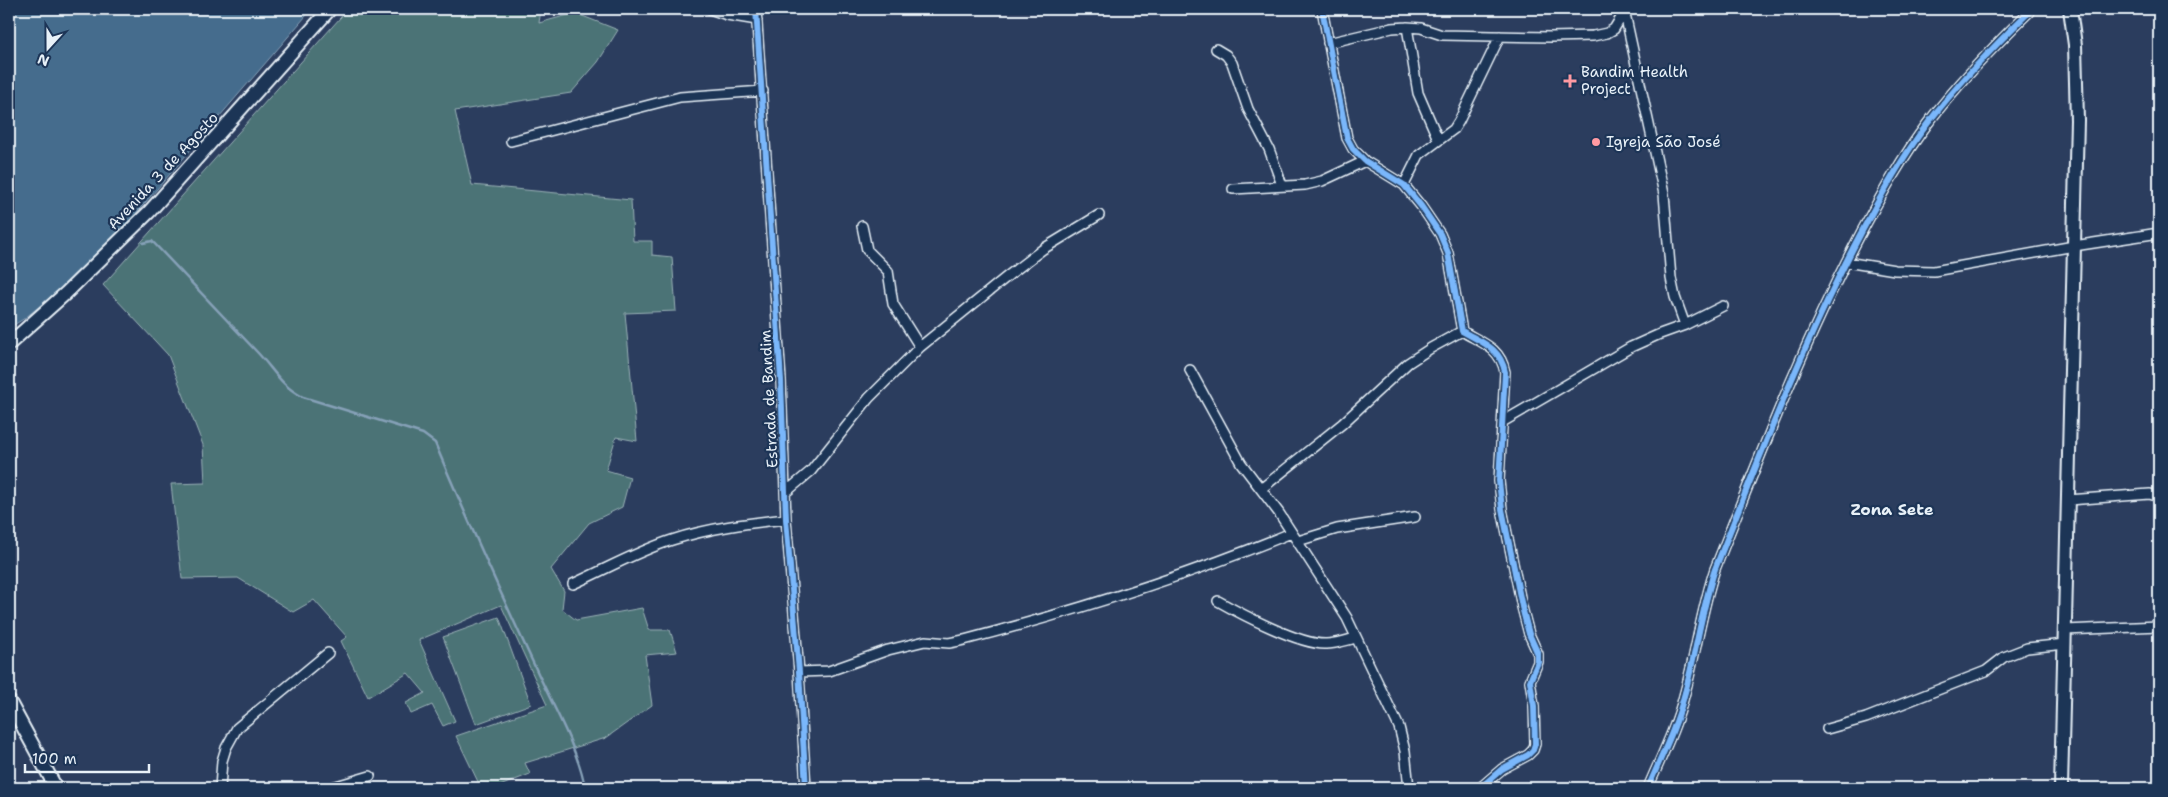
<svg xmlns="http://www.w3.org/2000/svg" width="2168" height="797" font-family="'Shantell Sans',sans-serif">
<style>
.green{fill:#4c7376;stroke:#9ab2b7}
.water{fill:#456c8d;stroke:#86a1b8}
.lines{fill:none;stroke-linecap:round;stroke-linejoin:round}
.stream{stroke:#86a1b8;stroke-width:2.5}
.street-casing{stroke:#e8f1f8;stroke-width:12}
.secondary-casing{stroke:#e8f1f8;stroke-width:16}
.street{stroke:#1d3557;stroke-width:9}
.secondary{stroke:#1d3557;stroke-width:12}
.cycleway-casing{stroke:#1d3557;stroke-width:9}
.cycleway{stroke:#7ab7fb;stroke-width:6}
.poi-dot{fill:#ff9aa2;stroke:#1d3557;stroke-width:2}
.labels{text-anchor:middle;stroke-width:4.5;stroke-linejoin:round;paint-order:stroke}
.poi-label{font-size:15px;fill:#e8f1f8;stroke:#1d3557;text-anchor:start}
.street-label{font-size:15px;fill:#e8f1f8;stroke:#1d3557}
.neighbourhood-label{font-size:16px;font-weight:bold;fill:#e8f1f8;stroke:#1d3557}
</style>
<rect width="100%" height="100%" fill="#2b3d5e"/>
<filter id="ink" filterUnits="userSpaceOnUse"><feTurbulence type="fractalNoise" baseFrequency=".02" numOctaves="2"/><feDisplacementMap in="SourceGraphic" scale="10" xChannelSelector="R" yChannelSelector="G"/><feConvolveMatrix kernelMatrix="1 2 1 2 8 2 1 2 1" color-interpolation-filters="sRGB"/></filter>
<g filter="url(#ink)">
<path class="green" d="M348 9H541L539 23 575 13 618 30 598 62 571 93 455 111 472 185 631 200 633 241H652V255L672 257 676 311 625 313 637 441 616 437 606 470 630 477 622 507 589 523 551 569 564 591 562 609 576 620 642 608 649 630H670L677 652 645 655 652 705 606 738 525 763 530 774 495 788H481L456 736 547 705 501 605 419 640 455 721 443 726 432 705 411 714 406 703 425 693 408 673 368 697 341 641 347 637 314 600 293 612 238 578 182 579 171 484 205 483 203 445 168 355 103 285Z
M499 617 531 704 476 724 443 637Z"/>
<path class="water" d="M9 9H312L126 225 81 272 25 318 9 328Z"/>
<g class="lines">
<path class="stream" d="M143 243 152 241C187 278 222 315 257 352 274 370 281 386 303 397L423 434 435 443C467 519 501 594 536 669 552 704 579 751 585 788"/>
<g class="street-casing">
<path id="street" d="M710 9 727 15 757 20
M756 9 781 380 786 519 799 672 806 788
M1322 9 1347 138 1353 149 1365 161 1404 185 1421 206 1440 234 1448 253 1462 331C1482 343 1500 347 1505 372L1499 481 1502 509 1522 607 1529 634 1538 654V662L1530 681 1534 706 1535 744 1533 750 1528 755 1502 769 1480 788
M1624 9 1664 194 1671 278 1675 297 1685 325
M1407 27 1418 93 1438 139
M1328 43 1392 28 1407 27 1421 28 1442 35 1551 37 1593 36 1607 33 1614 29 1625 11
M1216 49 1226 55 1232 63 1248 109 1269 149 1282 185
M511 141 680 97 763 91
M1404 185 1419 155 1454 129 1459 121 1500 36
M1233 189 1305 185 1322 181 1365 161
M862 226 867 250 888 271 893 304 920 347
M1846 262 1895 270 1934 271 2074 246 2159 233
M1190 370 1241 463 1279 513 1347 618 1399 727 1405 751 1409 788
M1504 421 1631 347 1660 334 1685 325 1723 306
M1261 489 1342 424 1408 363 1431 348 1462 331
M785 493 811 471 869 398 920 347 1009 275 1043 249 1099 215
M2068 500 2150 494 2159 497
M1298 541 1337 529 1415 517
M573 584C606 569 638 551 672 540 709 528 748 523 786 519
M1218 601C1241 614 1300 645 1326 644 1336 644 1347 640 1356 638
M2065 630 2159 626
M799 672 829 671 888 650 925 641 949 643 964 640C1076 611 1184 577 1291 533
M1827 729 1866 718 1986 671 2004 657 2027 648 2065 644
M220 788 222 761 226 748 237 728 328 653
M329 788 370 776
M1648 788C1661 757 1676 728 1684 696 1696 654 1701 611 1715 569 1760 456 1804 341 1861 233 1881 196 1902 157 1928 123 1959 82 1995 45 2032 9"/>
</g>
<g class="secondary-casing">
<path id="secondary" d="M9 344 66 293 149 212 330 9
M9 701 56 788
M2061 788 2077 120 2075 45 2070 9"/>
</g>
<use href="#street" class="street"/>
<use href="#secondary" class="secondary"/>
<g class="cycleway-casing">
<path id="cycleway" d="M756 9 781 380 786 519 799 672 806 788
M1322 9 1347 138 1353 149 1365 161 1404 185 1421 206 1440 234 1448 253 1462 331C1482 343 1500 347 1505 372L1499 481 1502 509 1522 607 1529 634 1538 654V662L1530 681 1534 706 1535 744 1533 750 1528 755 1502 769 1480 788
M1648 788C1661 757 1676 728 1684 696 1696 654 1701 611 1715 569 1760 456 1804 341 1861 233 1881 196 1902 157 1928 123 1959 82 1995 45 2032 9"/>
</g>
<use href="#cycleway" class="cycleway"/>
</g>
</g>
<g class="poi-dot">
<path d="M1567.5 73.5h5v5h5v5h-5v5h-5v-5h-5v-5h5z"/>
<circle cx="1596" cy="142" r="5"/>
</g>
<g class="labels">
<g class="poi-label">
<text x="1581" y="77">Bandim Health<tspan x="1581" dy="17">Project</tspan></text>
<text x="1606" y="147">Igreja São José</text>
</g>
<g class="street-label">
<text transform="translate(163 171) rotate(-47)" y="5">Avenida 3 de Agosto</text>
<text transform="translate(769 399) rotate(-93)" y="5">Estrada de Bandim</text>
</g>
<g class="neighbourhood-label">
<text x="1892" y="515">Zona Sete</text>
</g>
</g>
<rect width="2168" height="797" fill="none" stroke="#1d3557" stroke-width="30"/>
<rect x="15" y="15" width="2138" height="767" fill="none" stroke="#e8f1f8" stroke-width="2" filter="url(#ink)"/>
<g transform="translate(48 48) rotate(201)" stroke="#1d3557" stroke-width="4" paint-order="stroke">
<path d="M0-4L9 19L0 12L-9 19Z" fill="#e8f1f8"/>
<text y="-8" font-size="14" font-weight="bold" text-anchor="middle" fill="#e8f1f8">N</text>
</g>
<path d="M25 764v8h124v-8" fill="none" stroke="#e8f1f8" stroke-width="2.5"/>
<text x="32" y="764" font-size="15" fill="#e8f1f8" stroke="#1d3557" stroke-width="4" paint-order="stroke">100 m</text>
</svg>
